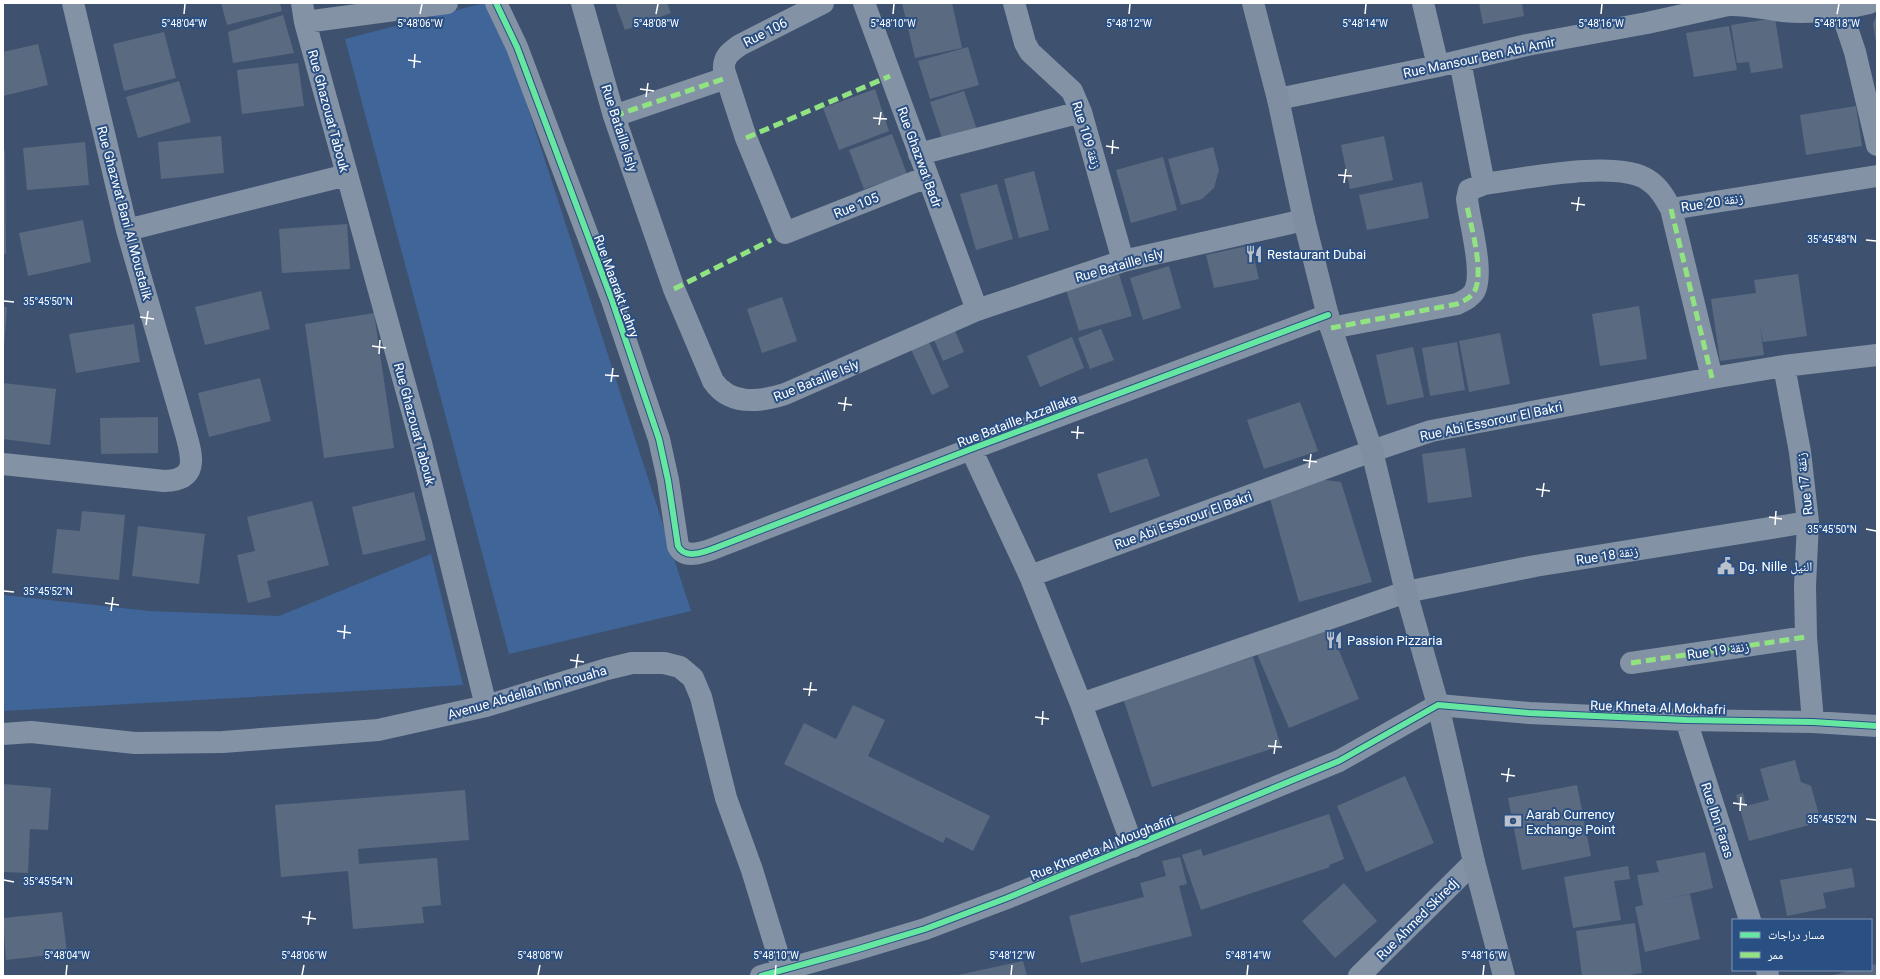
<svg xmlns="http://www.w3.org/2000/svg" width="1880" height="979" font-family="Roboto,'Noto Naskh Arabic',sans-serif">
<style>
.green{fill:#3f6599}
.building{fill:#5a6a80}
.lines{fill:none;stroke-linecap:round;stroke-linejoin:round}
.street{stroke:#8492a5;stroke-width:22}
.secondary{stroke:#7f8ea1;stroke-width:22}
.quiet{stroke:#91e382;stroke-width:5;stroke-dasharray:10 5;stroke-linecap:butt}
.cycleway-casing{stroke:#2a4f83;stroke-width:8}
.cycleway{stroke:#66e7a1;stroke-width:6}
.ticks{fill:none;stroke:#fff;stroke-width:1.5}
.labels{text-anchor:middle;stroke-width:4;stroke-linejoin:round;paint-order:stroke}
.street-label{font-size:13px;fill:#fff;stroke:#2a4f83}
.poi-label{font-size:13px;fill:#fff;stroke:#2a4f83;text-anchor:start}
.ticks-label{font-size:10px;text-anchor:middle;fill:#fff;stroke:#2a4f83;stroke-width:4;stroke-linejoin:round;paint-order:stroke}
</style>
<rect width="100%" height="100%" fill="#3e526f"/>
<path class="green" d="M484 3H494L691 611 509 654 345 39Z
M431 554 463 685 3 711V595L149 611 279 616Z"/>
<path class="building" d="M221 3H280L282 11 227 25Z
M615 3H667L671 13 625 30Z
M902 3H952L962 48 915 58Z
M1479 3H1522L1524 16 1483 24Z
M1877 14V42H1876L1873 24Z
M283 15 294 53 233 63 228 32Z
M1775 18 1783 68 1751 73 1749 62 1737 63 1731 25Z
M1729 26 1737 70 1694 77 1686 33Z
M164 32 176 78 124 91 113 44Z
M38 44 48 85 3 96V52Z
M968 47 979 85 930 99 918 61Z
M298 63 304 106 242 114 237 70Z
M179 81 191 122 138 138 126 97Z
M875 89 889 131 839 150 823 108Z
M964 91 978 133 944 144 930 102Z
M1856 106 1862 146 1806 155 1800 115Z
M892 134 907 174 864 189 849 150Z
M221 136 224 173 161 179 158 142Z
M1384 136 1393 180 1350 189 1341 145Z
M85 142 89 185 27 190 23 148Z
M1213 147 1219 170 1214 188 1202 199 1181 205 1168 159Z
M3 150H5L6 254H3Z
M1163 157 1177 210 1131 223 1116 170Z
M1034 171 1049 230 1019 238 1004 179Z
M1422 182 1429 218 1367 230 1359 195Z
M997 184 1013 239 976 250 960 194Z
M83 220 91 262 28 276 19 233Z
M347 224 350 269 282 273 279 229Z
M1251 245 1259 279 1214 288 1206 255Z
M1169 266 1181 308 1143 320 1130 278Z
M1119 274 1132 316 1079 331 1066 290Z
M1798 274 1807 336 1763 342 1760 326 1764 355 1720 361 1711 299 1756 293 1754 280Z
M261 291 270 329 205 345 195 307Z
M782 297 797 341 762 353 747 309Z
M1639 306 1647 359 1600 366 1592 314Z
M3 307H7L4 347H3Z
M374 313 394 448 324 458 305 324Z
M134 324 140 362 76 373 69 334Z
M953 326 964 352 943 361 932 335Z
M1101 329 1114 360 1090 369 1078 338Z
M1500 333 1510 384 1469 392 1459 341Z
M926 335 949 387 932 395 908 343Z
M1072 337 1084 368 1040 387 1027 356Z
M1457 342 1465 390 1430 396 1422 348Z
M1413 347 1424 397 1387 405 1376 355Z
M260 378 271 421 209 437 198 393Z
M3 383 56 389 50 445 3 439Z
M1300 402 1318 451 1264 469 1247 420Z
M158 417V453L101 454 100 418Z
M1465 448 1472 497 1428 503 1422 454Z
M1147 458 1160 496 1110 513 1097 474Z
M1319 479 1341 482 1372 582 1299 602 1270 499Z
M414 492 426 540 363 555 352 507Z
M312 501 329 565 267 581 271 597 248 603 237 555 255 551 247 517Z
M82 511 125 515 119 580 52 573 57 529 80 531Z
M138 526 205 534 199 584 132 576Z
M1328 624 1359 699 1289 728 1257 654Z
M1253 657 1281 746 1152 787 1123 698Z
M853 705 885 720 868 756 990 816 973 851 946 837 943 843 784 764 804 723 836 739Z
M1795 760 1801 782 1811 786 1821 822 1749 841 1736 795 1743 793 1746 806 1769 800 1760 769Z
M1405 776 1434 843 1366 872 1337 806Z
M3 784 51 788 48 830 30 829 28 873 3 872Z
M1577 785 1591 856 1522 870 1508 798Z
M465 790 469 840 358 849 359 864 437 858 441 905 422 907 424 923 353 929 348 871 281 877 275 805Z
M1329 814 1344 859 1329 865 1330 867 1201 910 1182 855 1201 849 1203 856Z
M1705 852 1713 888 1660 901 1690 894 1700 939 1645 952 1635 907 1643 905 1637 875 1659 872 1656 861Z
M1180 857 1187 884 1179 886 1192 936 1081 963 1069 916 1144 897 1140 883 1166 876 1162 861Z
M1628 866 1630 879 1614 881 1621 920 1573 928 1564 877Z
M1852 868 1855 887 1823 893 1826 908 1787 916 1780 880Z
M1344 883 1377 921 1335 958 1302 921Z
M62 912 67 953 6 960 3 918Z
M1635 923 1642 973 1623 976H1582L1576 931Z
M1023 961 1027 976H959L958 975Z
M1877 964V976H1829L1852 970H1871V965Z"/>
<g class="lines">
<path class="street" d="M302 3 305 22 421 443 486 706
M496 3 517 47 612 300 659 439 668 480 678 546C685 560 704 552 715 548L971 449 1328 315
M582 3 614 116 674 289 713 381C730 406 760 402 785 394L977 310 1123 261 1304 220
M823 3 740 45C730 52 723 57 724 70L746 138 785 233 927 177
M864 3 977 310
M1014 3 1025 43 1030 52 1072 91 1081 112 1123 261
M1423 3 1438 66
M1841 10 1855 52 1877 145
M305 22 447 3
M1460 61 1484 184
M1278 99 1438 66 1527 45 1647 23 1728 5C1746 4 1764 9 1783 11 1813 14 1840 10 1869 3
M614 116 726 78
M919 154 1081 112
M1671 209 1877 176
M127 230 347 175
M1331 328 1457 304C1464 301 1470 298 1474 292 1485 274 1469 220 1467 199L1469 190 1484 184C1523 179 1616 159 1648 180 1659 187 1665 198 1671 209L1712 378
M1784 366 1800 452 1808 522 1805 586 1806 637 1813 722
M971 449 1030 576 1081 704 1133 847
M3 464 164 481C202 480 191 453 184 427L127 230 73 3
M1030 576 1372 451 1431 431 1712 378 1784 366 1877 355
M1631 663 1806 637
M1081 704 1406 592 1535 566 1808 522
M1686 720 1750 920
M3 734 31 732 135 743 223 742 378 730 486 706 607 669 632 663H664L680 667 693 678 701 697 726 798 752 870 783 971
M1767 970 1768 976
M761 976 855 950 925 929 1007 898 1339 761 1438 705 1529 713 1686 720 1813 722 1877 726
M1359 976 1474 862"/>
<path class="secondary" d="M1253 3 1278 99 1304 220 1331 328 1372 451 1406 592 1438 705 1474 862 1504 976"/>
<path class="quiet" d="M614 116 726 78
M746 138 890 76
M1671 209 1712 378
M674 289 771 240
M1331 328 1457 304C1464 301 1470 298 1474 292 1485 274 1471 226 1467 206
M1631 663 1806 637"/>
<g class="cycleway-casing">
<path id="cycleway" d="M496 3 517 47 612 300 659 439 668 480 678 546C685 560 704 552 715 548L971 449 1328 315
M761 976 855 950 925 929 1007 898 1339 761 1438 705 1529 713 1686 720 1813 722 1877 726"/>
</g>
<use href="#cycleway" class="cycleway"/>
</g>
<path class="ticks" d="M184 14 185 4M420 14 422 4M656 14 658 4M893 14 894 4M1129 14 1130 4M1365 14 1366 4M1601 14 1602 4M1837 14 1839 4M408 60 421 62M414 68 415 54M640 89 654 91M646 97 648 83M873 118 887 119M879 125 881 112M1106 146 1119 148M1112 154 1113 140M1338 175 1352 176M1344 183 1346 169M1571 203 1585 205M1577 211 1579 197M1866 240 1876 241M4 301 14 302M140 317 154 319M146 325 148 311M372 346 386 348M379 354 380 340M605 375 619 376M611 382 613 368M838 403 852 405M844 411 846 397M1071 432 1084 433M1077 439 1078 426M1303 460 1317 462M1309 468 1311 454M1536 489 1550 491M1542 497 1544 483M1769 517 1782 519M1775 525 1776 511M1866 529 1876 531M4 591 14 592M105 603 119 605M111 611 113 597M337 631 351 633M344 639 345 625M570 660 584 662M576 668 578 654M803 689 817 690M809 696 811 682M1035 717 1049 719M1042 725 1043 711M1268 746 1282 747M1274 754 1276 740M1501 774 1515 776M1507 782 1509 768M1733 803 1747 805M1740 811 1741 797M1866 819 1876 820M4 880 14 882M302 917 316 919M308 925 310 911M66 975 67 965M302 975 304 965M538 975 540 965M775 975 776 965M1011 975 1012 965M1247 975 1248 965M1483 975 1484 965"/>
<defs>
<g id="restaurant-bare" transform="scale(1.38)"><path d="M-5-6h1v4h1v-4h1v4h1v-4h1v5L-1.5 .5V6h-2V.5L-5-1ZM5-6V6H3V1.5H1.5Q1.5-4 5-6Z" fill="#bbc2cd" stroke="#2a4f83" stroke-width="2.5" paint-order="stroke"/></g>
<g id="civic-bare" transform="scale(1.38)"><path d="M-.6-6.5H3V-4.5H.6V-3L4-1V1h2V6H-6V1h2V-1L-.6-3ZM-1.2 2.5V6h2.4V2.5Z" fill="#bbc2cd" stroke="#2a4f83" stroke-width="2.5" paint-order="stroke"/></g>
<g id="bank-bare" transform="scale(1.38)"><path d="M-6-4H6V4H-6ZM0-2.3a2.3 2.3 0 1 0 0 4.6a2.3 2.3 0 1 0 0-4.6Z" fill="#bbc2cd" stroke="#2a4f83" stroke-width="2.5" paint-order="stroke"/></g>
</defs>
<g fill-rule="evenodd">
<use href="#restaurant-bare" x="1254" y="254"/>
<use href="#civic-bare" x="1726" y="566"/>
<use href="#restaurant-bare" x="1334" y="640"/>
<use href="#bank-bare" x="1513" y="821"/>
</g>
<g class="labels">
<g class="street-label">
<text transform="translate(765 32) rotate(-27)" y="5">Rue 106</text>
<text transform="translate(1479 57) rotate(-12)" y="5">Rue Mansour Ben Abi Amir</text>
<text transform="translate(329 111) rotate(75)" y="5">Rue Ghazouat Tabouk</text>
<text transform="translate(620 128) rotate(72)" y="5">Rue Bataille Isly</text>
<text transform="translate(1087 135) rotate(73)" y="5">Rue 109 زنقة</text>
<text transform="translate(920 157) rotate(70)" y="5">Rue Ghazwat Badr</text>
<text transform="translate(1712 202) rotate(-9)" y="5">Rue 20 زنقة</text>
<text transform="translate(856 205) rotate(-22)" y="5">Rue 105</text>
<text transform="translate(125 213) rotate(75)" y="5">Rue Ghazwat Bani Al Moustalik</text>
<text transform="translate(1119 265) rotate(-16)" y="5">Rue Bataille Isly</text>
<text transform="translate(617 286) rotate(70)" y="5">Rue Maarakt Lahry</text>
<text transform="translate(816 380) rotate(-22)" y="5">Rue Bataille Isly</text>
<text transform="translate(1017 420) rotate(-21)" y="5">Rue Bataille Azzallaka</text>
<text transform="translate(1491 421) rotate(-12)" y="5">Rue Abi Essorour El Bakri</text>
<text transform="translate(415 424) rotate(75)" y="5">Rue Ghazouat Tabouk</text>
<text transform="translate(1804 484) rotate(-97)" y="5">Rue 17 زنقة</text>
<text transform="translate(1183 520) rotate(-20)" y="5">Rue Abi Essorour El Bakri</text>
<text transform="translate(1607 555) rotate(-9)" y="5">Rue 18 زنقة</text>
<text transform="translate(1718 650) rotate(-8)" y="5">Rue 19 زنقة</text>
<text transform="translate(527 692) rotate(-16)" y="5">Avenue Abdellah Ibn Rouaha</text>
<text transform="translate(1658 707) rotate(2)" y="5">Rue Khneta Al Mokhafri</text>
<text transform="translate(1718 820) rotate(72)" y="5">Rue Ibn Faras</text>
<text transform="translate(1102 847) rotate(-22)" y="5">Rue Kheneta Al Moughafiri</text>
<text transform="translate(1417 919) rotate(-45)" y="5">Rue Ahmed Skiredj</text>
</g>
<g class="poi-label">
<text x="1267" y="259">Restaurant Dubai</text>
<text x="1739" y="571">Dg. Nille النيل</text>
<text x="1347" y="645">Passion Pizzaria</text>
<text x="1526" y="819">Aarab Currency<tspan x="1526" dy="15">Exchange Point</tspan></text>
</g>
</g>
<g class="ticks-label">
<text x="184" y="27">5°48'04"W</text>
<text x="420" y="27">5°48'06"W</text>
<text x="656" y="27">5°48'08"W</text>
<text x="893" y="27">5°48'10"W</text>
<text x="1129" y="27">5°48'12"W</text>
<text x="1365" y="27">5°48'14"W</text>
<text x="1601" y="27">5°48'16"W</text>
<text x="1837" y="27">5°48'18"W</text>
<text x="1832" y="243">35°45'48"N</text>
<text x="48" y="305">35°45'50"N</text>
<text x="1832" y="533">35°45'50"N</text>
<text x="48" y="595">35°45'52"N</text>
<text x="1832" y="823">35°45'52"N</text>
<text x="48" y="885">35°45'54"N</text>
<text x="67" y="959">5°48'04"W</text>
<text x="304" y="959">5°48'06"W</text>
<text x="540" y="959">5°48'08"W</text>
<text x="776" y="959">5°48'10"W</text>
<text x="1012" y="959">5°48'12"W</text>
<text x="1248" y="959">5°48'14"W</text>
<text x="1484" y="959">5°48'16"W</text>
</g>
<rect width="1880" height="979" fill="none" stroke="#ffffff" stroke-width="8"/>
<rect x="1732" y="919" width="140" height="52" fill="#2a4f83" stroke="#7f95b5"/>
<rect x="1740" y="932" width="20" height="6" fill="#66e7a1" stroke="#7f95b5"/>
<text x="1768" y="939" font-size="12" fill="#ffffff">مسار دراجات</text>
<rect x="1740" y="952" width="20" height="6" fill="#91e382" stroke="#7f95b5"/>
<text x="1768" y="959" font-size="12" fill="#ffffff">ممر</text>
</svg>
